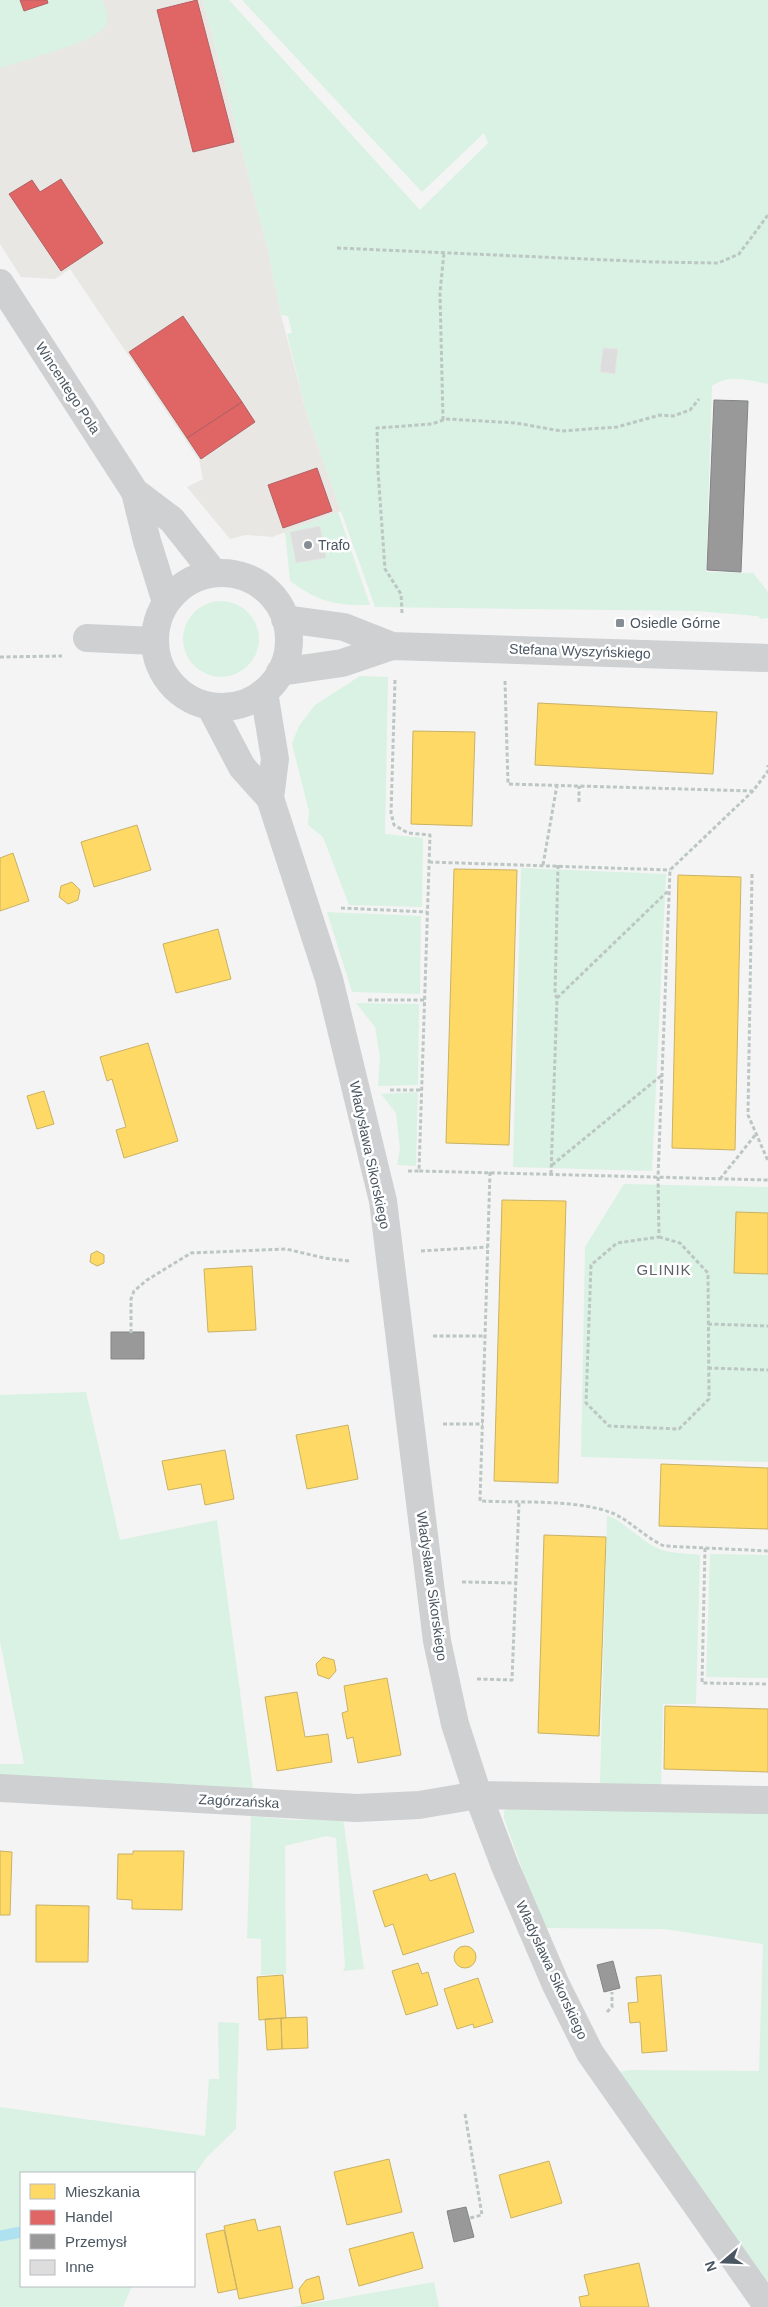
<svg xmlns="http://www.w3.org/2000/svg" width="768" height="2307" font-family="Helvetica,sans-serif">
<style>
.commercial{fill:#e8e7e3}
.green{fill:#d9f2e3}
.homes{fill:#ffd966;stroke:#c9b264}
.shops{fill:#e06666;stroke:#b36164}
.industry{fill:#999;stroke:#818588}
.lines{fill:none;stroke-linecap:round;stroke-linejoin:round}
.stream{stroke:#aee2f0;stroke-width:11}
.building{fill:#ddddde;stroke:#e5e6e7}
.path{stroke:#bcc7c4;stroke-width:3;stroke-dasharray:4 2.5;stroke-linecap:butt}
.minor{stroke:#ced0d2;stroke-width:28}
.poi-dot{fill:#868d94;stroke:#fff;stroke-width:2}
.labels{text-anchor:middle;stroke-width:5;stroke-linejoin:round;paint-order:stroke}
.street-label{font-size:14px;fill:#4a5661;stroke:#fff}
.poi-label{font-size:14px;fill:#4a5661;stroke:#fff;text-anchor:start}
.neighbourhood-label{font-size:15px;letter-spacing:1px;fill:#5f6368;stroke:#fff}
</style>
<rect width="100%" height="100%" fill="#f4f4f4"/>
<path class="commercial" d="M0 0H203L268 250 281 315 307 415 341 511 272 537 246 535 230 539 187 487 203 479 199 460 70 269 55 279 21 277 0 244Z"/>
<path class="green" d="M0 0H102C105 8 111 18 105 26 97 42 20 61 0 68Z
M203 0H229L420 210 488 143 484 133 422 192 242 0H768V384C750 380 728 374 712 386L706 572 753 573 768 592V618L761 619 758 616 696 611 375 607 307 415 287 334 292 333 288 316 281 315 268 250Z
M338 512 370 605C336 606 317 601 290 581L285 532Z
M183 639a38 38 0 1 1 76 0a38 38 0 1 1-76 0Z
M360 676 388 677 385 834 423 838 422 907 349 905 323 837 308 825 309 811 292 744 299 726 315 705Z
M521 868 666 874 652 1171 513 1167Z
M327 912 421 916 420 994 352 992Z
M356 1003 419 1004 418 1085 378 1086 380 1057 375 1027Z
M418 1092 416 1166 397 1165 400 1149 396 1113 381 1094Z
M624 1184 768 1187V1462L581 1457 585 1247Z
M86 1392 120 1540 217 1520 253 1789 0 1775V1764H24L0 1641V1395Z
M607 1516C618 1517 643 1542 657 1548 670 1554 685 1553 700 1555L696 1704H663L661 1786 600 1784Z
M710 1554 768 1555V1678L706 1677Z
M511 1807 768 1812V2282L749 2261 610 2073 630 2070 759 2071 763 1944 664 1929 543 1928 504 1818V1811Z
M251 1816 294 1820 343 1818 364 1969 343 1971 345 1966 336 1838 326 1836 285 1846 286 1974 261 1975V1939L247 1938Z
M218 2022 239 2023 236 2129 207 2157 194 2175V2173H21V2286H132L123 2307H0V2107L205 2136 209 2079H219Z
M434 2282 439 2307H292Z"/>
<path class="homes" d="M538 703 717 712 713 774 535 765Z
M413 731 475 732 472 826 411 824Z
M137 825 151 870 94 887 81 842Z
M13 853 29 901 0 911V858Z
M454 869 517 870 509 1145 446 1143Z
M678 875 741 877 735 1150 672 1148Z
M72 882 80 890 78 900 68 904 59 897 61 886Z
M218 929 231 979 176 993 163 944Z
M148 1043 178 1141 124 1158 116 1130 126 1127 112 1079 107 1081 100 1057Z
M44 1091 54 1124 37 1129 27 1096Z
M502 1200 566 1201 558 1483 494 1481Z
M736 1212 768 1213V1274L734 1273Z
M97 1251 104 1255V1263L97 1266 90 1262 91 1254Z
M252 1266 256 1330 208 1332 204 1269Z
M348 1425 358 1479 307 1489 296 1435Z
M225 1450 234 1499 205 1505 201 1484 168 1490 162 1461Z
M661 1464 768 1468V1529L659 1526Z
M544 1535 606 1537 599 1736 538 1733Z
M323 1657 334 1660 336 1671 329 1679 318 1675 316 1664Z
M387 1678 401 1755 358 1763 353 1737 347 1739 342 1713 348 1711 344 1686Z
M297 1692 305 1737 328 1734 332 1762 277 1771 265 1697Z
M665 1706 768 1709V1772L664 1769Z
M0 1851 12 1852 10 1915H0Z
M133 1851H184L182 1910 132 1909V1900L117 1899 118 1854H133Z
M455 1873 474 1932 403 1955 393 1924 385 1927 373 1891 427 1874 430 1881Z
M36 1905 89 1906 88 1962H36Z
M454 1957a11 11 0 1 1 22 0a11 11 0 1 1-22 0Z
M418 1963 422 1974 428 1972 438 2005 406 2015 392 1971Z
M283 1975 286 2018 259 2020 257 1977Z
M661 1975 667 2051 642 2053 640 2022 630 2023 628 2003 638 2002 636 1977Z
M478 1978 493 2022 474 2028 473 2024 457 2029 444 1989Z
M307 2017 308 2048 282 2049 281 2018Z
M281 2018 282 2049 267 2050 265 2019Z
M389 2159 402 2212 347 2225 334 2172Z
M549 2161 562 2203 511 2218 499 2175Z
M255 2219 258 2231 280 2226 293 2288 239 2299 224 2226Z
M224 2230 237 2289 218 2293 206 2234Z
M413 2232 423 2268 359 2286 349 2249Z
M639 2263 649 2307H581L579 2297 589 2295 584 2275Z
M319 2276 324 2299 302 2304 299 2289 306 2280Z"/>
<path class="shops" d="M20 0H47L48 3 24 11Z
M197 0 234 142 193 152 157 10Z
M61 179 103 243 61 271 9 194 32 180 40 192Z
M183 316 242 402 187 438 129 352Z
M242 402 255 422 201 459 187 438Z
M317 468 332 511 283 528 268 485Z"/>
<path class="industry" d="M714 400 748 401 741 572 707 570Z
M111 1332H144V1359H111Z
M613 1961 620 1988 604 1992 597 1965Z
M466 2207 474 2237 454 2242 447 2211Z"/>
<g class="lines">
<path class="stream" d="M0 2236 21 2232"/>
</g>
<path class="building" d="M603 348 618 349 615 374 600 372Z
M320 526 326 558 296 563 290 532Z"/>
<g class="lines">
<path class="path" d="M337 248 654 262 718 263 739 254 768 215
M443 420 440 293 444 252
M402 613 401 594 385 569 378 471 377 428 432 424 446 419 516 423 561 431 617 427 660 415 673 416 690 410 699 399
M0 657 62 656
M395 680 391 813 394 825 408 833 430 835 419 1171 768 1180
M505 681 508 784 753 791 768 771V765
M579 802V786
M429 862 670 870
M543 865 557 785
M752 874 748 1115 768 1161
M341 908 427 912
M557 998 668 891
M368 1000H425
M390 1090H422
M552 1165 662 1075
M408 1171H419
M490 1172 480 1501C518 1503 577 1499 612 1513 628 1519 646 1538 664 1546L768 1551
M551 1174 557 998 555 994 558 865
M720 1179 756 1134
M659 1237 680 1243 708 1273 709 1399 679 1429 609 1426 586 1403 591 1265 617 1243 659 1237 658 1177 670 870 753 791
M421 1251 488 1247
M708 1324 768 1326
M131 1333V1299L134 1291 147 1280 191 1253 286 1249 324 1258 349 1261
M433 1336H485
M708 1368 768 1370
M443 1424H483
M705 1548 702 1683 768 1684
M462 1582 516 1583
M477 1679 512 1680 519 1503
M607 2012 612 2007V1992
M465 2114 482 2215 470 2218"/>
<path class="minor" d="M0 283 135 492 147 541 166 602
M135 492 172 520 214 573
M155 640a67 67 0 1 1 134 0a67 67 0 1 1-134 0Z
M285 619 344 627 392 646 768 658
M87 638 155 641
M280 672 342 663 392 646
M264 692 275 759 270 798
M210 706 242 767 270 798 329 979 383 1201 437 1641 455 1724 478 1795 505 1866 556 1985 590 2053 768 2307
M0 1788 357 1808 419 1805 478 1795 768 1800"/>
</g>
<g class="poi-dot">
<circle cx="308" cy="545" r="5"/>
<rect x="615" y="618" width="10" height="10" rx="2.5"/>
</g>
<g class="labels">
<g class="street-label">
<text transform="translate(68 388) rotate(57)" y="5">Wincentego Pola</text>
<text transform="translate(580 651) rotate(2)" y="5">Stefana Wyszyńskiego</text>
<text transform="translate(370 1155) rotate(78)" y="5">Władysława Sikorskiego</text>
<text transform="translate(432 1586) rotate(82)" y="5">Władysława Sikorskiego</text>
<text transform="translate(239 1801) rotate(3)" y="5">Zagórzańska</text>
<text transform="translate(552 1970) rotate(65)" y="5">Władysława Sikorskiego</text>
</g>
<g class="poi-label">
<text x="318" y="550">Trafo</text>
<text x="630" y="628">Osiedle Górne</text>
</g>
<g class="neighbourhood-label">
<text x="664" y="1275">GLINIK</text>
</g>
</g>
<rect x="20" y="2172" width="175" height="115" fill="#ffffff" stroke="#b7bbc0"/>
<rect x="30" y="2184" width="25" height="15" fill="#ffd966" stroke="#b7bbc0"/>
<text x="65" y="2197" font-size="15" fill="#4a5661">Mieszkania</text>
<rect x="30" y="2210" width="25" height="15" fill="#e06666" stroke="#b7bbc0"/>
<text x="65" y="2222" font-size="15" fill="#4a5661">Handel</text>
<rect x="30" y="2234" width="25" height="15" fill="#999999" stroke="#b7bbc0"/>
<text x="65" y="2247" font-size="15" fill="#4a5661">Przemysł</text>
<rect x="30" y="2260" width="25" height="15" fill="#ddddde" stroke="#b7bbc0"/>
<text x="65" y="2272" font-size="15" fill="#4a5661">Inne</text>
<g transform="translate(723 2262) rotate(251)" stroke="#ffffff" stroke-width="4" paint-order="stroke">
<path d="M0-4L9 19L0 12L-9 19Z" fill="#4a5661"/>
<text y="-8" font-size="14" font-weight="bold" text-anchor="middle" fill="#4a5661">N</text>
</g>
</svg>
